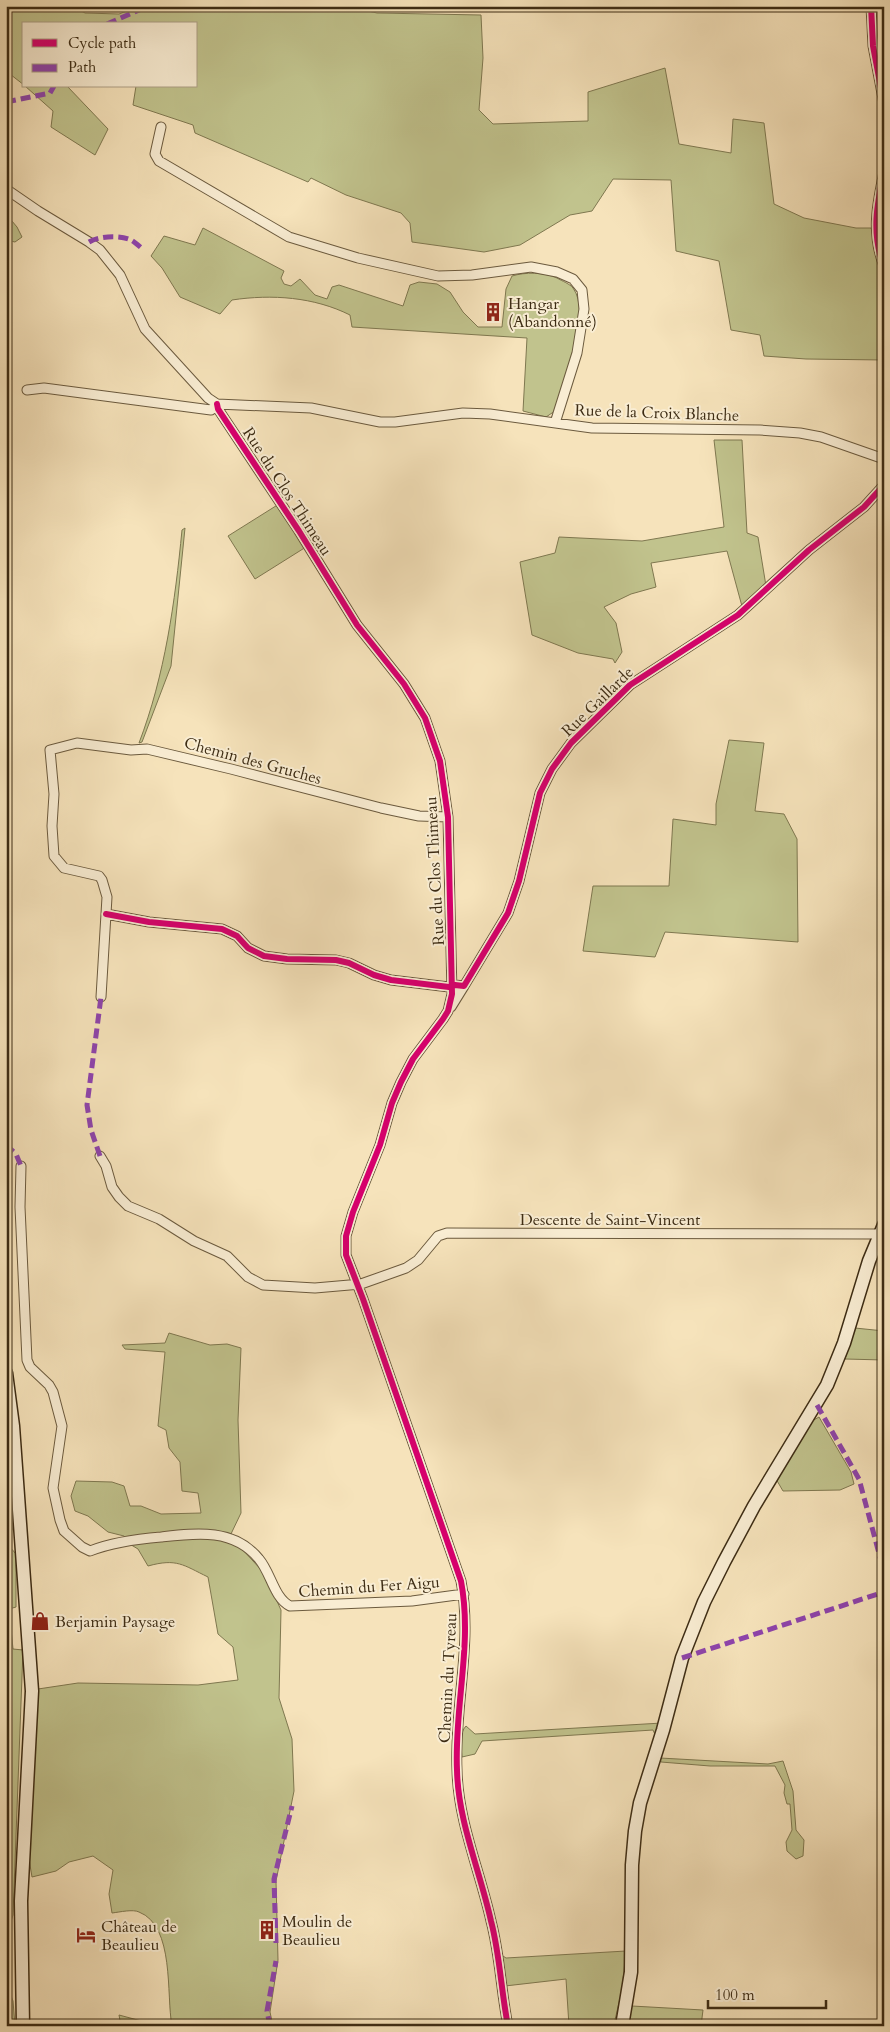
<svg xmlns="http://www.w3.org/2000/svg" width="890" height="2032" font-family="Cardo,serif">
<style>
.green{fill:#c1c38d;stroke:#7f7850}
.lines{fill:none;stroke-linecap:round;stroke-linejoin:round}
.street-casing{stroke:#6b5a3e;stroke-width:11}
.secondary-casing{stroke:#3d2c14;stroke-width:15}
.street{stroke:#f9edd3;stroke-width:9}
.secondary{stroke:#f9edd3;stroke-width:12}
.quiet{stroke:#8e44ad;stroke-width:5;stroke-dasharray:10 5;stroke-linecap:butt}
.cycleway-casing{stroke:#f9edd3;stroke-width:9}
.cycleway{stroke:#d6006c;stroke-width:6}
.labels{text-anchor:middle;stroke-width:4;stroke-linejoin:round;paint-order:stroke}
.poi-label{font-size:16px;fill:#3d2c14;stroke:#f9edd3;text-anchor:start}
.street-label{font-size:16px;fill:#3d2c14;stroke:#f9edd3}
</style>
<rect width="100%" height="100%" fill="#f6e3bb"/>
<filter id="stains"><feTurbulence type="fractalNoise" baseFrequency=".004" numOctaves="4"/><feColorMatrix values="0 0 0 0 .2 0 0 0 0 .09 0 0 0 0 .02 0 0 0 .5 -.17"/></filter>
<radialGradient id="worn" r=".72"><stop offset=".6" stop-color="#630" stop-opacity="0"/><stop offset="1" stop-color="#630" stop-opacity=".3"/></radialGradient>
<path class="green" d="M6 6H72L85 13 119 14 139 6H346L377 13 481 15 483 58 479 110 493 124 588 121V92L665 68 679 144 731 153 733 119 764 123 774 204 804 218 856 228H871L884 264V360L806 359 764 356 760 335 731 330 719 261 676 251 671 180 613 179 592 211 570 215 520 245 484 252 412 242 410 223 401 213 346 195 311 178 308 182 195 133 193 125 133 105 136 86H196V24H24V85L6 71Z
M25 86H67L108 129 95 155 51 127 53 111Z
M6 214 17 227 22 237 15 242 6 240Z
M203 228 284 271 281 278 284 284 291 286 300 279 315 295 327 299 332 287 339 285 403 306 410 285 419 282 437 284 450 292 463 312 478 327H502L506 289 512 276C525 272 544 272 557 278 562 281 570 284 573 288 592 313 564 383 555 411L546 417 523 411 527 338 352 327 350 315C314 297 272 294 232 300L220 314 180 297 162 268 151 256 164 236 195 245Z
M714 440H742L747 533 758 537 766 586 743 610 727 551 651 563 656 587 631 594 604 607 616 623 622 652 615 663 613 659 578 653 532 635 520 562 555 553 559 537 642 541 724 527Z
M279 504 306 547 255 579 228 536Z
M185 528 171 666 142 742 139 743C165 675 175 602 182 530Z
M729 740 764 743 755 811 784 814 797 839 798 942 665 932 655 957 583 951 593 886H669L673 819 716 825V804Z
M855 1328 884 1331V1360L845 1359Z
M169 1333 210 1345 227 1344 241 1348 238 1420 241 1513 230 1536 264 1573 281 1610 279 1698 292 1739 294 1791 276 1881 278 1960 270 2012 273 2026H172C166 1995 175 1926 139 1912 133 1909 120 1912 112 1913L109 1894 113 1870 93 1856 69 1862 56 1871 32 1877 29 1859 38 1689 78 1683 198 1685 238 1680 233 1647 218 1634 208 1577C183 1565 177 1558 148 1566L138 1549 128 1543 124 1536 108 1532 88 1516 75 1511 71 1496 76 1481 112 1482 124 1486 130 1506H141L161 1514 201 1513 198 1493 182 1491 180 1462 169 1448 166 1430 158 1426 165 1352 125 1349 122 1345 165 1343Z
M819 1417 851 1472 854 1484 840 1490 783 1491 776 1479 812 1421Z
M6 1432 13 1528 8 1538 10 1547 16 1554V1607L9 1609 13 1649 23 1650 13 1915 7 1935 6 1948Z
M662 1723 657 1739 653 1730 482 1741 475 1754 462 1757C461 1747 459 1733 466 1726L475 1734Z
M660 1758 768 1764 783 1761 793 1791 796 1830 804 1840 803 1856 796 1859 787 1851 786 1842 792 1830 790 1804H787L784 1793 785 1785 775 1766H710L661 1762Z
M626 1951 622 1990 614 2024 569 2026 566 1979 505 1986 500 1954 506 1958Z
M6 1969 7 1985 13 2001 15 2026H6Z
M632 2006 703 2010 701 2026H627Z
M119 2015 160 2026H121Z"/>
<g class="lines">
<g class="street-casing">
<path id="street" d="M871 6 873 46 884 104
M161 127 155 154 159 161 289 237 358 258 438 276 472 275 531 267 557 272 573 279 582 290 584 309 577 353 555 423
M884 172C877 204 871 234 884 266
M6 189 38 211 89 242 100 250 120 275 145 329 208 398 217 404
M27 390 44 388 211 410 217 404
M217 404 218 409 299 531 357 625 404 684 425 718 440 761 448 817 452 994 448 1011 443 1019 413 1059 401 1082 392 1103 380 1145 353 1212 346 1236V1255L363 1299 461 1581C473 1644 454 1706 457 1770 458 1821 480 1871 491 1921 500 1955 501 1991 508 2026
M217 404 311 408 380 422H395L463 413 490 414 592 428 760 430 800 433 821 437 884 459
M106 914 149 922 222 929 237 936 248 948 264 956 287 959 336 960 349 963 374 975 391 980 449 987 455 985 464 986 508 913 519 881 540 793 552 769 571 743 630 685 738 615 809 550 864 507 884 485
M101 997 107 897 102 880 99 876 64 868 54 856 52 826 54 794 50 750 77 743 131 750 147 749 231 769 381 808 419 816 448 817
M451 1007 464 986
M100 1156 106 1166 112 1187 119 1197 128 1206 159 1219 194 1241 227 1256 248 1277 263 1285 315 1288 361 1284 406 1268 418 1260 438 1236 447 1233 879 1234
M21 1166 20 1207 27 1360 30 1367 49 1385 53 1392 62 1426 53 1488 60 1520 64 1531 82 1547 90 1551C113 1542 136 1539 161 1537 196 1533 234 1528 259 1559 271 1573 274 1598 290 1606L412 1601 464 1594"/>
</g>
<g class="secondary-casing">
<path id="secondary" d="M6 1373 13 1426 32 1691 21 1901 23 2026
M622 2026 631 1972 632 1865 635 1831 640 1803 663 1730 682 1658 704 1602 724 1562 754 1506 827 1385 844 1343 869 1261 884 1225"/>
</g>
<use href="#street" class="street"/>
<use href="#secondary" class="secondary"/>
<path class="quiet" d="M107 24 148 6
M6 102 50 93 54 86
M89 242C99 236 120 235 131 240 135 242 140 247 144 250
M6 1145 16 1154 21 1166
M100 1156 91 1130 87 1105 101 997
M817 1405 859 1479 884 1572
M682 1658 884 1592
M276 1943 274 1879 292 1806
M270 2026 267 2011 276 1961"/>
<g class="cycleway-casing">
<path id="cycleway" d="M871 6 873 46 884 104
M884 172C877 204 871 234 884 266
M217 404 218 409 299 531 357 625 404 684 425 718 440 761 448 817 452 994 448 1011 443 1019 413 1059 401 1082 392 1103 380 1145 353 1212 346 1236V1255L363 1299 461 1581C473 1644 454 1706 457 1770 458 1821 480 1871 491 1921 500 1955 501 1991 508 2026
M106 914 149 922 222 929 237 936 248 948 264 956 287 959 336 960 349 963 374 975 391 980 449 987 455 985 464 986 508 913 519 881 540 793 552 769 571 743 630 685 738 615 809 550 864 507 884 485"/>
</g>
<use href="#cycleway" class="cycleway"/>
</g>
<defs>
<g id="building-bare" transform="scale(1.5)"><path d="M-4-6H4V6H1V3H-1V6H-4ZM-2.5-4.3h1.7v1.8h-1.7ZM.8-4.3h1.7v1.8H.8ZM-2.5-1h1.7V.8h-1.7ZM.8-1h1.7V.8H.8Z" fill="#8f2418" stroke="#f9edd3" stroke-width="2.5" paint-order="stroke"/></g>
<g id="shop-bare" transform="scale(1.5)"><path d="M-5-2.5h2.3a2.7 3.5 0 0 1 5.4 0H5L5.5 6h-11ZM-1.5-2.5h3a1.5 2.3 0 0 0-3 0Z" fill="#8f2418" stroke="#f9edd3" stroke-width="2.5" paint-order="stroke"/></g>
<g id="hotel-bare" transform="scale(1.5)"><path d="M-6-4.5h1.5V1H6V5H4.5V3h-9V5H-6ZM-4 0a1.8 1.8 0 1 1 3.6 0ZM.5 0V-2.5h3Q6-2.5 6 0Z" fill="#8f2418" stroke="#f9edd3" stroke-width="2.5" paint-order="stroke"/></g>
</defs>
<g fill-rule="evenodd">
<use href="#building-bare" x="493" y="312"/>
<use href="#shop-bare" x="40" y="1621"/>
<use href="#building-bare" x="267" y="1930"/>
<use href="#hotel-bare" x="86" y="1935"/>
</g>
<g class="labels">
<g class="poi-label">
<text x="508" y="309">Hangar<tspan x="508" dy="18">(Abandonné)</tspan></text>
<text x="55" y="1627">Berjamin Paysage</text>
<text x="282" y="1927">Moulin de<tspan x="282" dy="18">Beaulieu</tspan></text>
<text x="101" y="1932">Château de<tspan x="101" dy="18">Beaulieu</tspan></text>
</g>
<g class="street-label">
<text transform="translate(657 412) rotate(2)" y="6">Rue de la Croix Blanche</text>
<text transform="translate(288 491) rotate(57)" y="6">Rue du Clos Thimeau</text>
<text transform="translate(597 701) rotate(-44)" y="6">Rue Gaillarde</text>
<text transform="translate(253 760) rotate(15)" y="6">Chemin des Gruches</text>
<text transform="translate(434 871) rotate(-93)" y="6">Rue du Clos Thimeau</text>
<text x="610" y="1225">Descente de Saint-Vincent</text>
<text transform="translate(369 1586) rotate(-4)" y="6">Chemin du Fer Aigu</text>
<text transform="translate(447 1678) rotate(-87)" y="6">Chemin du Tyreau</text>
</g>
</g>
<rect width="890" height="2032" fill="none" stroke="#f6e3bb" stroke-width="25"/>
<rect x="8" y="8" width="875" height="2017" fill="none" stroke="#3d2c14" stroke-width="2.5"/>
<rect x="12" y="12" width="865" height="2007" fill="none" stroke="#3d2c14"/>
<rect x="22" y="22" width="175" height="65" fill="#f9edd3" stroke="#aea087"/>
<rect x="32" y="39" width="25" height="8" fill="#d6006c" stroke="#aea087"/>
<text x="68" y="48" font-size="15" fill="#3d2c14">Cycle path</text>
<rect x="32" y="64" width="25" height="8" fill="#8e44ad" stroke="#aea087"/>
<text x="68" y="72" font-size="15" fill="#3d2c14">Path</text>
<path d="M708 2000v8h118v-8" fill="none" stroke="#3d2c14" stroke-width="2.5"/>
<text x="715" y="2000" font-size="15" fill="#3d2c14" stroke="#f9edd3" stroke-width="4" paint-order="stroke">100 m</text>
<rect width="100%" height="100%" filter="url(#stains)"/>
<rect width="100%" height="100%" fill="url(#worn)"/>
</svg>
